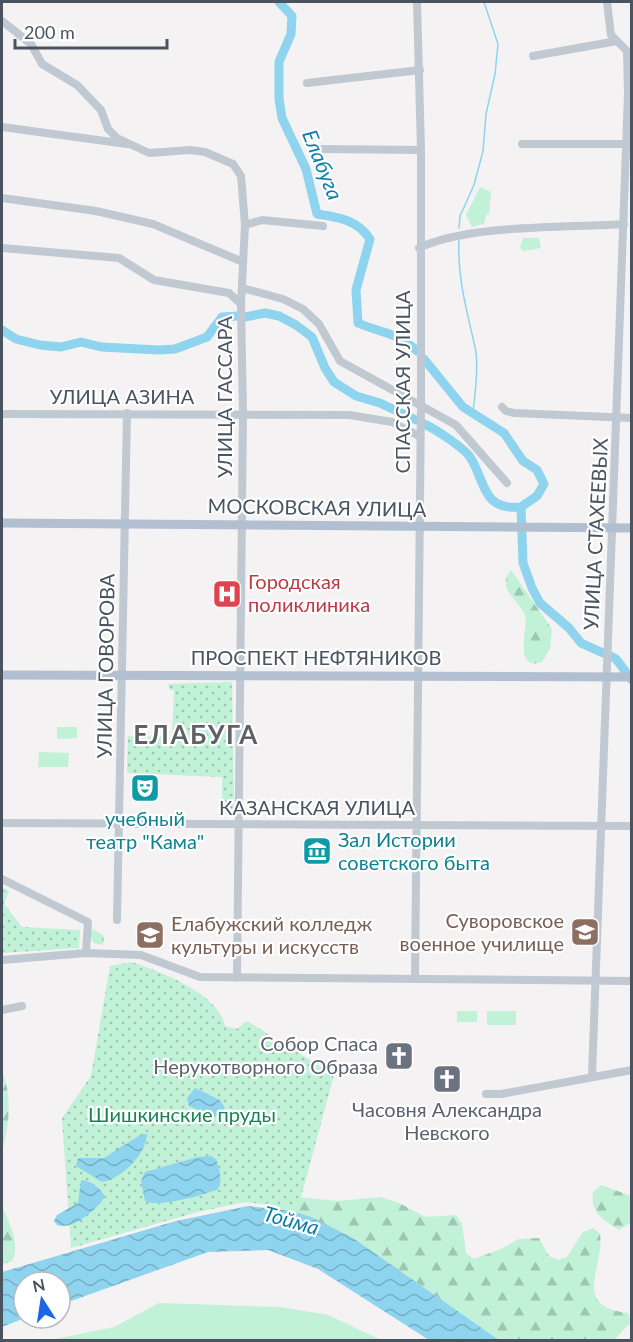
<svg xmlns="http://www.w3.org/2000/svg" width="633" height="1342" font-family="Lato,sans-serif">
<style>
.grass{fill:#c1f1d6}
.forest{fill:url(#forest-firs)}
.park{fill:url(#park-dots)}
.water{fill:url(#water-waves)}
.lines{fill:none;stroke-linecap:round;stroke-linejoin:round}
.stream{stroke:#8ed4ee;stroke-width:1.5}
.river{stroke:#8ed4ee;stroke-width:9}
.minor{stroke:#c0c8d1;stroke-width:8}
.major{stroke:#b2bfd0;stroke-width:9}
.labels{text-anchor:middle;stroke-width:4.5;stroke-linejoin:round;paint-order:stroke}
.street-label{font-size:20px;fill:#495460;stroke:#fff}
.health-label{font-size:20px;fill:#be3a42;stroke:#fff;text-anchor:start}
.culture-label{font-size:20px;fill:#0d838f;stroke:#fff}
.education-label{font-size:20px;fill:#785e54;stroke:#fff;text-anchor:end}
.worship-label{font-size:20px;fill:#5b616d;stroke:#fff;text-anchor:end}
.park-label{font-size:20px;fill:#178454;stroke:#fff}
.water-label{font-size:21px;font-style:italic;fill:#0b7fa9;stroke:#fff}
.district-label{font-size:26px;font-weight:bold;letter-spacing:1.5px;fill:#5e6267;stroke:#fff}
</style>
<defs>
<pattern id="forest-firs" width="22" height="20" patternUnits="userSpaceOnUse" patternTransform="scale(1.5)"><rect width="22" height="20" fill="#c1f1d6"/><path d="M5 1l3.5 6h-7zM16 11l3.5 6h-7z" fill="#9fc6b1"/></pattern>
<pattern id="park-dots" width="8" height="8" patternUnits="userSpaceOnUse" patternTransform="scale(1.5)"><rect width="8" height="8" fill="#c1f1d6"/><path d="M2 2h.1M6 6h.1" fill="none" stroke="#9fc6b1" stroke-width="1.8" stroke-linecap="round"/></pattern>
<pattern id="water-waves" width="16" height="10" patternUnits="userSpaceOnUse" patternTransform="scale(1.5)"><rect width="16" height="10" fill="#8ed4ee"/><path d="M0 5q4-4 8 0t8 0" fill="none" stroke="#76afc4"/></pattern>
</defs>
<rect width="100%" height="100%" fill="#f4f2f2"/>
<path class="grass" d="M480 187 491 192 489 214 486 215 484 224 472 227 466 215Z
M523 238H539L541 248 523 251 520 248Z
M57 727H77V738L57 739Z
M39 752 69 753 68 767H38Z
M457 1011H477V1022H457Z
M487 1011H516V1025H487Z
M159 1303 280 1307 328 1315 381 1340H50L114 1327Z"/>
<path class="forest" d="M511 570 552 629 550 649 542 662C512 672 529 627 525 615 519 600 495 588 511 570Z
M93 929 103 935 104 942 102 945 94 943 89 936Z
M2 1070C12 1096 10 1123 2 1150Z
M601 1185 631 1196V1223L619 1230C603 1220 590 1212 593 1192Z
M275 1195 339 1201 380 1197 399 1203 426 1217 456 1215 462 1223 466 1253 474 1259 501 1249 519 1239 539 1238 549 1256 558 1260 567 1257 583 1232 593 1228 600 1234C605 1268 570 1306 628 1313L631 1322 614 1340H499L353 1238 292 1211 266 1207 264 1202Z
M2 1207C9 1221 21 1246 12 1261L2 1265Z"/>
<path class="park" d="M232 682 234 812H222V777L127 773 128 736 172 737 174 690H170L168 684Z
M2 887 9 891 4 904 22 927 80 930 79 948 2 953Z
M132 962C161 972 218 993 225 1026L237 1029 247 1021 334 1075 298 1208 244 1202 194 1213 71 1248 62 1118 91 1076 110 966Z"/>
<path class="water" d="M195 1088 220 1100 225 1108 221 1115 214 1117 189 1106 187 1098Z
M142 1134H147C146 1155 121 1179 102 1182L76 1166 78 1158H104Z
M211 1156 216 1159C219 1167 223 1181 218 1189 205 1195 157 1208 145 1201L141 1181 145 1172 198 1157Z
M81 1180C90 1180 102 1189 105 1197 96 1209 73 1231 57 1225L54 1221 57 1215 78 1203Z
M248 1206 292 1211 311 1217 353 1238 499 1340H429L318 1269 268 1250 208 1252 60 1305V1282H24L25 1318 2 1327V1272L176 1221Z"/>
<g class="lines">
<path class="stream" d="M459 228 460 216 474 185 483 151 486 114 495 74 498 44 484 2
M459 240C457 277 467 311 475 347 479 366 475 393 473 412"/>
<path class="river" d="M279 2 292 16 291 34 279 62V99L282 118 306 169 317 214C339 217 357 220 370 239L356 290 358 323C383 334 395 331 417 351
M245 317 265 313 279 316 296 325 312 337 325 368 334 382 356 396 380 403 416 420
M2 330 16 339 40 345 61 347 81 342 101 347 159 350 175 349 207 337 222 317 237 316
M424 359 463 407 504 433 523 461 537 470 544 484 537 496 521 507 523 563 532 588 540 603 569 628 581 643 603 653
M424 424C434 428 464 448 470 457 486 482 482 511 521 507
M611 656 616 659 632 680"/>
<path class="minor" d="M2 21 31 44 42 64 77 85 101 110 108 129 117 138 149 153 190 150 205 152 233 164 241 176 245 225 241 304 243 414 237 978
M533 56 617 41
M307 83 420 70
M2 127 127 144
M522 144H630
M320 149 421 150
M2 198 96 211 153 224 243 262
M245 225 262 220 323 226
M2 248 119 258 154 280 229 293 241 304
M419 248C469 224 566 228 624 224
M242 288 283 299 303 309 319 324 340 361 456 425 507 483
M502 407 506 411 514 413 632 418
M2 414 349 415 392 422 419 436
M2 823 632 826
M2 879 88 922 86 953 141 955 200 977 632 981
M117 920 127 413
M2 960 86 953
M415 978 421 404V150L417 2
M2 1010 22 1006
M592 1076 628 94 627 51 611 35 607 2
M486 1094H501L632 1070"/>
<path class="major" d="M2 523 632 528
M2 675 632 677"/>
</g>
<defs>
<g id="hospital-square" transform="scale(1.5)"><rect x="-9" y="-9" width="18" height="18" rx="4" fill="#e0444e" stroke="#fff"/><path d="M-5-5h3v3.5h4V-5h3V5h-3V1.5h-4V5h-3Z" fill="#fff"/></g>
<g id="theatre-square" transform="scale(1.5)"><rect x="-9" y="-9" width="18" height="18" rx="4" fill="#0f9aa8" stroke="#fff"/><path d="M-5-5.5Q0-4 5-5.5V0Q5 5 0 6Q-5 5-5 0ZM-3.3-2.5H-1v1.5H-3.3ZM1-2.5H3.3v1.5H1ZM-2.8 1Q0 5.5 2.8 1Z" fill="#fff"/></g>
<g id="museum-square" transform="scale(1.5)"><rect x="-9" y="-9" width="18" height="18" rx="4" fill="#0f9aa8" stroke="#fff"/><path d="M0-6L6-3V-2H-6V-3ZM-5-1h2V3h-2ZM-1-1h2V3h-2ZM3-1h2V3H3ZM-6 4H6V6H-6Z" fill="#fff"/></g>
<g id="university-square" transform="scale(1.5)"><rect x="-9" y="-9" width="18" height="18" rx="4" fill="#8d6e63" stroke="#fff"/><path d="M0-5L7-2L0 1L-7-2ZM-4 1L0 2.5L4 1V4Q0 6-4 4Z" fill="#fff"/></g>
<g id="church-square" transform="scale(1.5)"><rect x="-9" y="-9" width="18" height="18" rx="4" fill="#6b7280" stroke="#fff"/><path d="M-1.2-6h2.4v3.5h3.3v2.4h-3.3V6h-2.4V-.1h-3.3v-2.4h3.3Z" fill="#fff"/></g>
</defs>
<g fill-rule="evenodd">
<use href="#hospital-square" x="227" y="594"/>
<use href="#theatre-square" x="145" y="788"/>
<use href="#museum-square" x="317" y="851"/>
<use href="#university-square" x="585" y="932"/>
<use href="#university-square" x="150" y="935"/>
<use href="#church-square" x="399" y="1056"/>
<use href="#church-square" x="447" y="1079"/>
</g>
<g class="labels">
<g class="street-label">
<text transform="translate(403 382) rotate(-90)" y="7">СПАССКАЯ УЛИЦА</text>
<text x="122" y="404">УЛИЦА АЗИНА</text>
<text transform="translate(225 397) rotate(-90)" y="7">УЛИЦА ГАССАРА</text>
<text transform="translate(317 508) rotate(1)" y="7">МОСКОВСКАЯ УЛИЦА</text>
<text transform="translate(596 534) rotate(-87)" y="7">УЛИЦА СТАХЕЕВЫХ</text>
<text x="316" y="665">ПРОСПЕКТ НЕФТЯНИКОВ</text>
<text transform="translate(106 666) rotate(-89)" y="7">УЛИЦА ГОВОРОВА</text>
<text x="317" y="815">КАЗАНСКАЯ УЛИЦА</text>
</g>
<g class="health-label">
<text x="248" y="589">Городская<tspan x="248" dy="23">поликлиника</tspan></text>
</g>
<g class="culture-label">
<text x="145" y="826">учебный<tspan x="145" dy="23">театр "Кама"</tspan></text>
<text x="338" y="847" text-anchor="start">Зал Истории<tspan x="338" dy="23">советского быта</tspan></text>
</g>
<g class="education-label">
<text x="564" y="928">Суворовское<tspan x="564" dy="23">военное училище</tspan></text>
<text x="171" y="931" text-anchor="start">Елабужский колледж<tspan x="171" dy="23">культуры и искусств</tspan></text>
</g>
<g class="worship-label">
<text x="378" y="1051">Собор Спаса<tspan x="378" dy="23">Нерукотворного Образа</tspan></text>
<text x="447" y="1117" text-anchor="middle">Часовня Александра<tspan x="447" dy="23">Невского</tspan></text>
</g>
<g class="park-label">
<text x="182" y="1122">Шишкинские пруды</text>
</g>
<g class="water-label">
<text transform="translate(322 165) rotate(68)" y="7">Елабуга</text>
<text transform="translate(291 1221) rotate(16)" y="7">Тойма</text>
</g>
<g class="district-label">
<text x="196" y="744">ЕЛАБУГА</text>
</g>
</g>
<rect width="633" height="1342" fill="none" stroke="#495460" stroke-width="6"/>
<g transform="translate(42 1300) rotate(348)"><circle r="28" fill="#ffffff" stroke="#b6bbbf" stroke-width="1.5"/>
<path d="M0-4.5L10 22L0 15L-10 22Z" fill="#1967e7"/>
<text y="-9" font-size="16" font-weight="bold" text-anchor="middle" fill="#495460">N</text>
</g>
<path d="M15 39v9h152v-9" fill="none" stroke="#495460" stroke-width="3"/>
<text x="24" y="39" font-size="18" fill="#495460" stroke="#ffffff" stroke-width="4.5" paint-order="stroke">200 m</text>
</svg>
